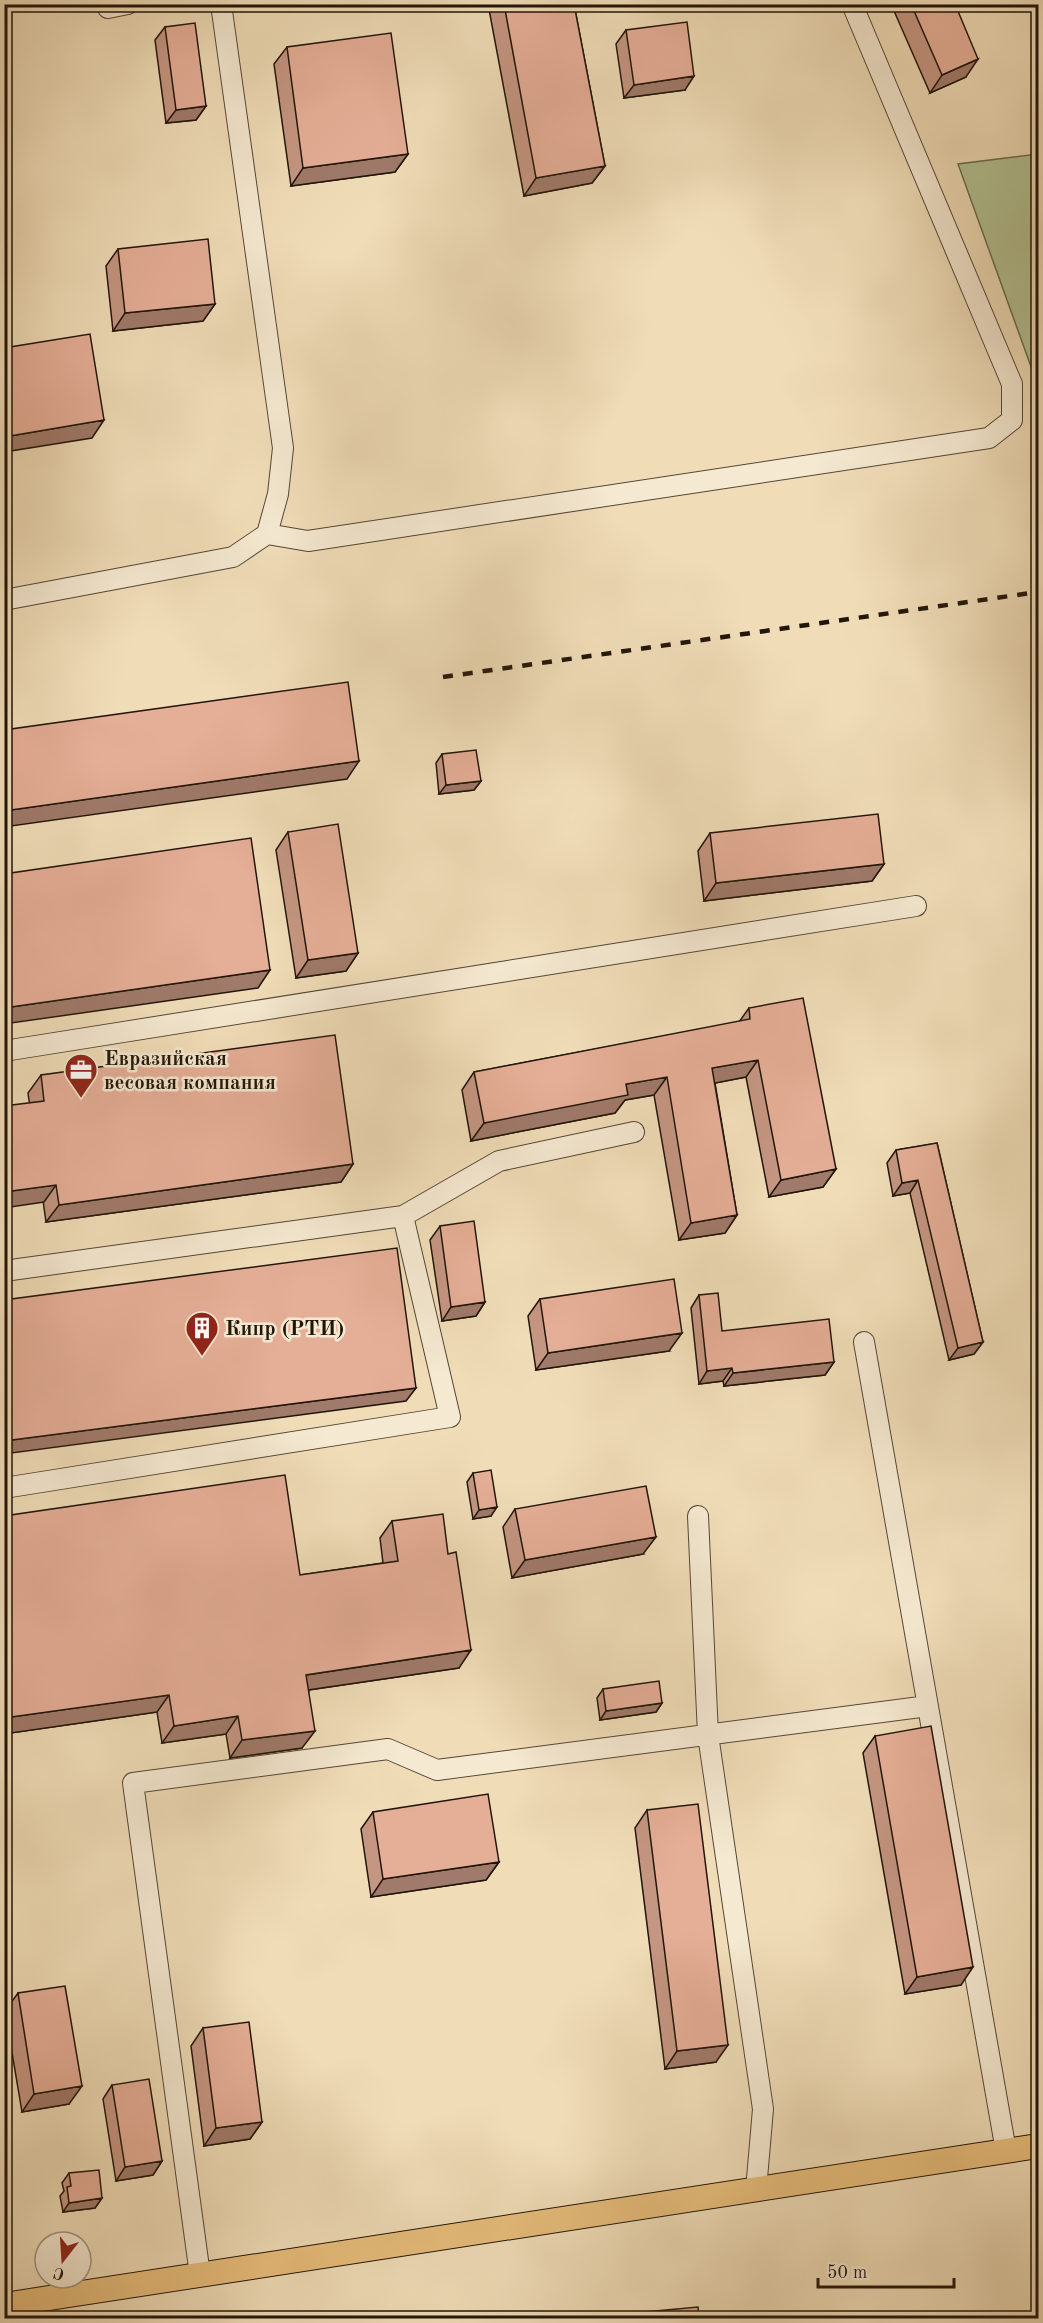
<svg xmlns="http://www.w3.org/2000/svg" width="1043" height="2323" font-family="'Old Standard TT',serif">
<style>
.green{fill:#b3c294;stroke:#6a6c4e;stroke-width:1.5}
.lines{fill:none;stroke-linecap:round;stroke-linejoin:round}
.minor-casing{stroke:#554735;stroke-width:22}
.major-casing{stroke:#211509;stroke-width:26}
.minor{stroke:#f5e9d1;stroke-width:20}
.major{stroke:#e8be7c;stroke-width:24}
.rail{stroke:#211509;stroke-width:4.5;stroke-dasharray:10 10;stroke-linecap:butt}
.wall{fill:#c59682;stroke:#211509;stroke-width:1.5}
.shaded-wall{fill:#a07a6a;stroke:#211509;stroke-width:1.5}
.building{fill:#e5ae97;stroke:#211509;stroke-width:1.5}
.labels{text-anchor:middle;stroke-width:5;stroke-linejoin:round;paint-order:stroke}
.poi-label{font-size:21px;font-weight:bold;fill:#211509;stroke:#f5e9d1;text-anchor:start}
</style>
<rect width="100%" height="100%" fill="#f0ddb8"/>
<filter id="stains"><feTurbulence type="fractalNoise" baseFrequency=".00333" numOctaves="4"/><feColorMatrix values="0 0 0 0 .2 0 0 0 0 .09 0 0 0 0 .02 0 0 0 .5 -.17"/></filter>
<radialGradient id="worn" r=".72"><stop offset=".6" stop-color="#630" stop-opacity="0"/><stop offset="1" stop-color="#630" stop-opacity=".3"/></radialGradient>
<path class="green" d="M1038 154V386L958 164Z"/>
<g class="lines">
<g class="minor-casing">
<path id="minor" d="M108 8 128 4
M267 534 308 541 989 438 1012 420V384L852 4
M4 600 233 557 267 534 278 494 283 448 221 4
M4 1051 916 906
M403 1216 499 1161 634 1132
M4 1271 403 1216 450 1417 4 1488
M864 1342 1006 2151
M698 1516 708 1735 763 2109 756 2190
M200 2275 133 1783 388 1749 437 1770 928 1706"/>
</g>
<g class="major-casing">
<path id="major" d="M4 2305 1038 2146"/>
</g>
<use href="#minor" class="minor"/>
<use href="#major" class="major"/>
<path class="rail" d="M443 677 1038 592"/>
</g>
<path class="wall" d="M488 4H574L605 166 592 183 524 196Z
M891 4H955L966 77 930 93Z
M165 27 206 106 196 120 166 123 155 40Z
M626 30 685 90 624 98 616 44Z
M287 47 408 154 395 172 291 186 274 64Z
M118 249 215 304 203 321 113 331 106 266Z
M442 754 481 781 474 790 439 794 436 763Z
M288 832 358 953 346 971 296 978 276 850Z
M710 833 884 864 872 881 704 901 698 851Z
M749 1008 836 1169 823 1187 769 1197 746 1077 715 1083 737 1215 725 1233 679 1240 654 1095 625 1100 615 1113 471 1141 462 1090 474 1072 739 1022Z
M41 1075 353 1164 341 1182 46 1222 28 1093Z
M937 1143 983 1342 974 1354 949 1360 910 1193 893 1196 887 1163 896 1150Z
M440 1226 485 1302 476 1316 442 1321 430 1240Z
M699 1295 722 1331 834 1362 825 1375 724 1386 723 1381 699 1384 691 1308Z
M540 1299 669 1351 536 1370 528 1316Z
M473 1473 491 1516 473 1519 467 1482Z
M515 1509 643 1554 512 1578 503 1527Z
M4 1516 300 1575 383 1563 380 1538 392 1521 459 1668 309 1690 302 1748 230 1758 226 1734 162 1743 157 1712 4 1734Z
M603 1689 662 1703 656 1712 600 1720 597 1698Z
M875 1736 961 1985 905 1994 863 1753Z
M647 1810 716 2062 665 2069 635 1828Z
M373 1812 499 1862 486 1880 371 1897 361 1829Z
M18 1993 69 2104 22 2112 5 2011Z
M203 2028 262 2122 250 2139 204 2146 191 2046Z
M112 2085 162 2161 153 2175 116 2181 103 2099Z
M69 2173 102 2198 95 2208 63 2212 60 2196 64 2191 62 2183Z
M645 2312 699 2319H641Z"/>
<path class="shaded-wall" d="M978 59 966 77 930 93 942 75Z
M694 76 685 90 624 98 634 85Z
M206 106 196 120 166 123 176 110Z
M408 154 395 172 291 186 303 168Z
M605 166 592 183 524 196 536 178Z
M215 304 203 321 113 331 125 313Z
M104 420 92 438 4 452V437Z
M359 761 347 779 4 827V811Z
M481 781 474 790 439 794 446 785Z
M884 864 872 881 704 901 716 883Z
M358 953 346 971 296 978 308 960Z
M270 970 258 988 4 1024V1008Z
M758 1060 746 1077 700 1086 712 1068Z
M667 1077 654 1095 625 1100 615 1113 471 1141 484 1123 626 1084Z
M353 1164 341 1182 46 1222 59 1205Z
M836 1169 823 1187 769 1197 781 1180Z
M918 1180 910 1193 893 1196 902 1183Z
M56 1185 44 1202 4 1208V1192Z
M737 1215 725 1233 679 1240 691 1223Z
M485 1302 476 1316 442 1321 451 1307Z
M682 1333 669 1351 536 1370 548 1353Z
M983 1342 974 1354 949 1360 958 1348Z
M834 1362 825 1375 724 1386 733 1373Z
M732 1368 723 1381 699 1384 707 1371Z
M416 1388 406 1401 4 1454V1441Z
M497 1507 491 1516 473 1519 479 1510Z
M656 1537 643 1554 512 1578 525 1560Z
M471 1650 459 1668 294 1692 306 1675Z
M169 1695 157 1712 4 1734V1718Z
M662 1703 656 1712 600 1720 606 1711Z
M238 1716 226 1734 162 1743 174 1726Z
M315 1731 302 1748 230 1758 242 1740Z
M499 1862 486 1880 371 1897 383 1879Z
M973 1967 961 1985 905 1994 917 1977Z
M728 2045 716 2062 665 2069 677 2051Z
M82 2086 69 2104 22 2112 34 2094Z
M262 2122 250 2139 204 2146 216 2128Z
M162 2161 153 2175 116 2181 125 2167Z
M102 2198 95 2208 63 2212 69 2203Z"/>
<path class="building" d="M504 4H574L605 166 536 178Z
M911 4H955L978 59 942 75Z
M687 22 694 76 634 85 626 30Z
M195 23 206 106 176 110 165 27Z
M391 33 408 154 303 168 287 47Z
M208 239 215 304 125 313 118 249Z
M90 334 104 420 4 437V348Z
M348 682 359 761 4 811V730Z
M476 750 481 781 446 785 442 754Z
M878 814 884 864 716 883 710 833Z
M338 824 358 953 308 960 288 832Z
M251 838 270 970 4 1008V874Z
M803 998 836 1169 781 1180 758 1060 712 1068 737 1215 691 1223 667 1077 626 1084 628 1095 484 1123 474 1072 750 1019 749 1008Z
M335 1035 353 1164 59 1205 56 1185 4 1192V1106L44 1101 41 1075Z
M937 1143 983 1342 958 1348 918 1180 902 1183 896 1150Z
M474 1221 485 1302 451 1307 440 1226Z
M397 1248 416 1388 4 1441V1300Z
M674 1279 682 1333 548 1353 540 1299Z
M718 1293 722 1331 829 1319 834 1362 733 1373 732 1368 707 1371 699 1295Z
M491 1470 497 1507 479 1510 473 1473Z
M285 1475 300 1575 398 1561 392 1521 443 1514 448 1554 456 1552 471 1650 306 1675 315 1731 242 1740 238 1716 174 1726 169 1695 4 1718V1516Z
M646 1486 656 1537 525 1560 515 1509Z
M659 1681 662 1703 606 1711 603 1689Z
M931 1726 973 1967 917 1977 875 1736Z
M488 1794 499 1862 383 1879 373 1812Z
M698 1804 728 2045 677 2051 647 1810Z
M65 1986 82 2086 34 2094 18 1993Z
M249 2022 262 2122 216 2128 203 2028Z
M149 2079 162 2161 125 2167 112 2085Z
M99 2170 102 2198 69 2203 67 2187 71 2186 69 2173Z
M698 2307 699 2319H646L645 2312Z"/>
<defs>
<g id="office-pin" transform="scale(1.725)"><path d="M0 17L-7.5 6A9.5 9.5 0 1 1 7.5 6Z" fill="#8f2418" stroke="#f5e9d1"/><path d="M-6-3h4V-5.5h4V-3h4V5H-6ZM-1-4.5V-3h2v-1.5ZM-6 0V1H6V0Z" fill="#fff"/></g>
<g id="building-pin" transform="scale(1.725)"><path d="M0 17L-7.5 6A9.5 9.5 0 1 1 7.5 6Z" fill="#8f2418" stroke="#f5e9d1"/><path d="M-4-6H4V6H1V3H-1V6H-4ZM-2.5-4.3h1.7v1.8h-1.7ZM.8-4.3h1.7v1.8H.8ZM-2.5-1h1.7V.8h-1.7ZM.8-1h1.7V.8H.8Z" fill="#fff"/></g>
</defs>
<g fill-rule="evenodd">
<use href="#office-pin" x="81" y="1070"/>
<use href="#building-pin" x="202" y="1328"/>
</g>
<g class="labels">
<g class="poi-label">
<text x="104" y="1065">Евразийская<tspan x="104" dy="24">весовая компания</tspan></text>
<text x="225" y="1335">Кипр (РТИ)</text>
</g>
</g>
<rect width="1043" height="2323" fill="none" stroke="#f0ddb8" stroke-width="24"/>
<rect x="6" y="6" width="1031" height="2311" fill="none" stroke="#211509" stroke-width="3"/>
<rect x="12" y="12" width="1019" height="2299" fill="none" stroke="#211509" stroke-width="1.5"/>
<g transform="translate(63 2260) rotate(197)"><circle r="28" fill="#f5e9d1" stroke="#a09481" stroke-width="1.5"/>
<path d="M0-4.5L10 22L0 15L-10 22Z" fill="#8f2418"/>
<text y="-9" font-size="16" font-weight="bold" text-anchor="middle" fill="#211509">С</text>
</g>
<path d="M818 2278v9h136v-9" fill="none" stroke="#211509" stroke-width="3"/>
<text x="827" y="2278" font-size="18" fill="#211509" stroke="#f5e9d1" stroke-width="4.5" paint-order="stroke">50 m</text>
<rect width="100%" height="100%" filter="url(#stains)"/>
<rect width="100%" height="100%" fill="url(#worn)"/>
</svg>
